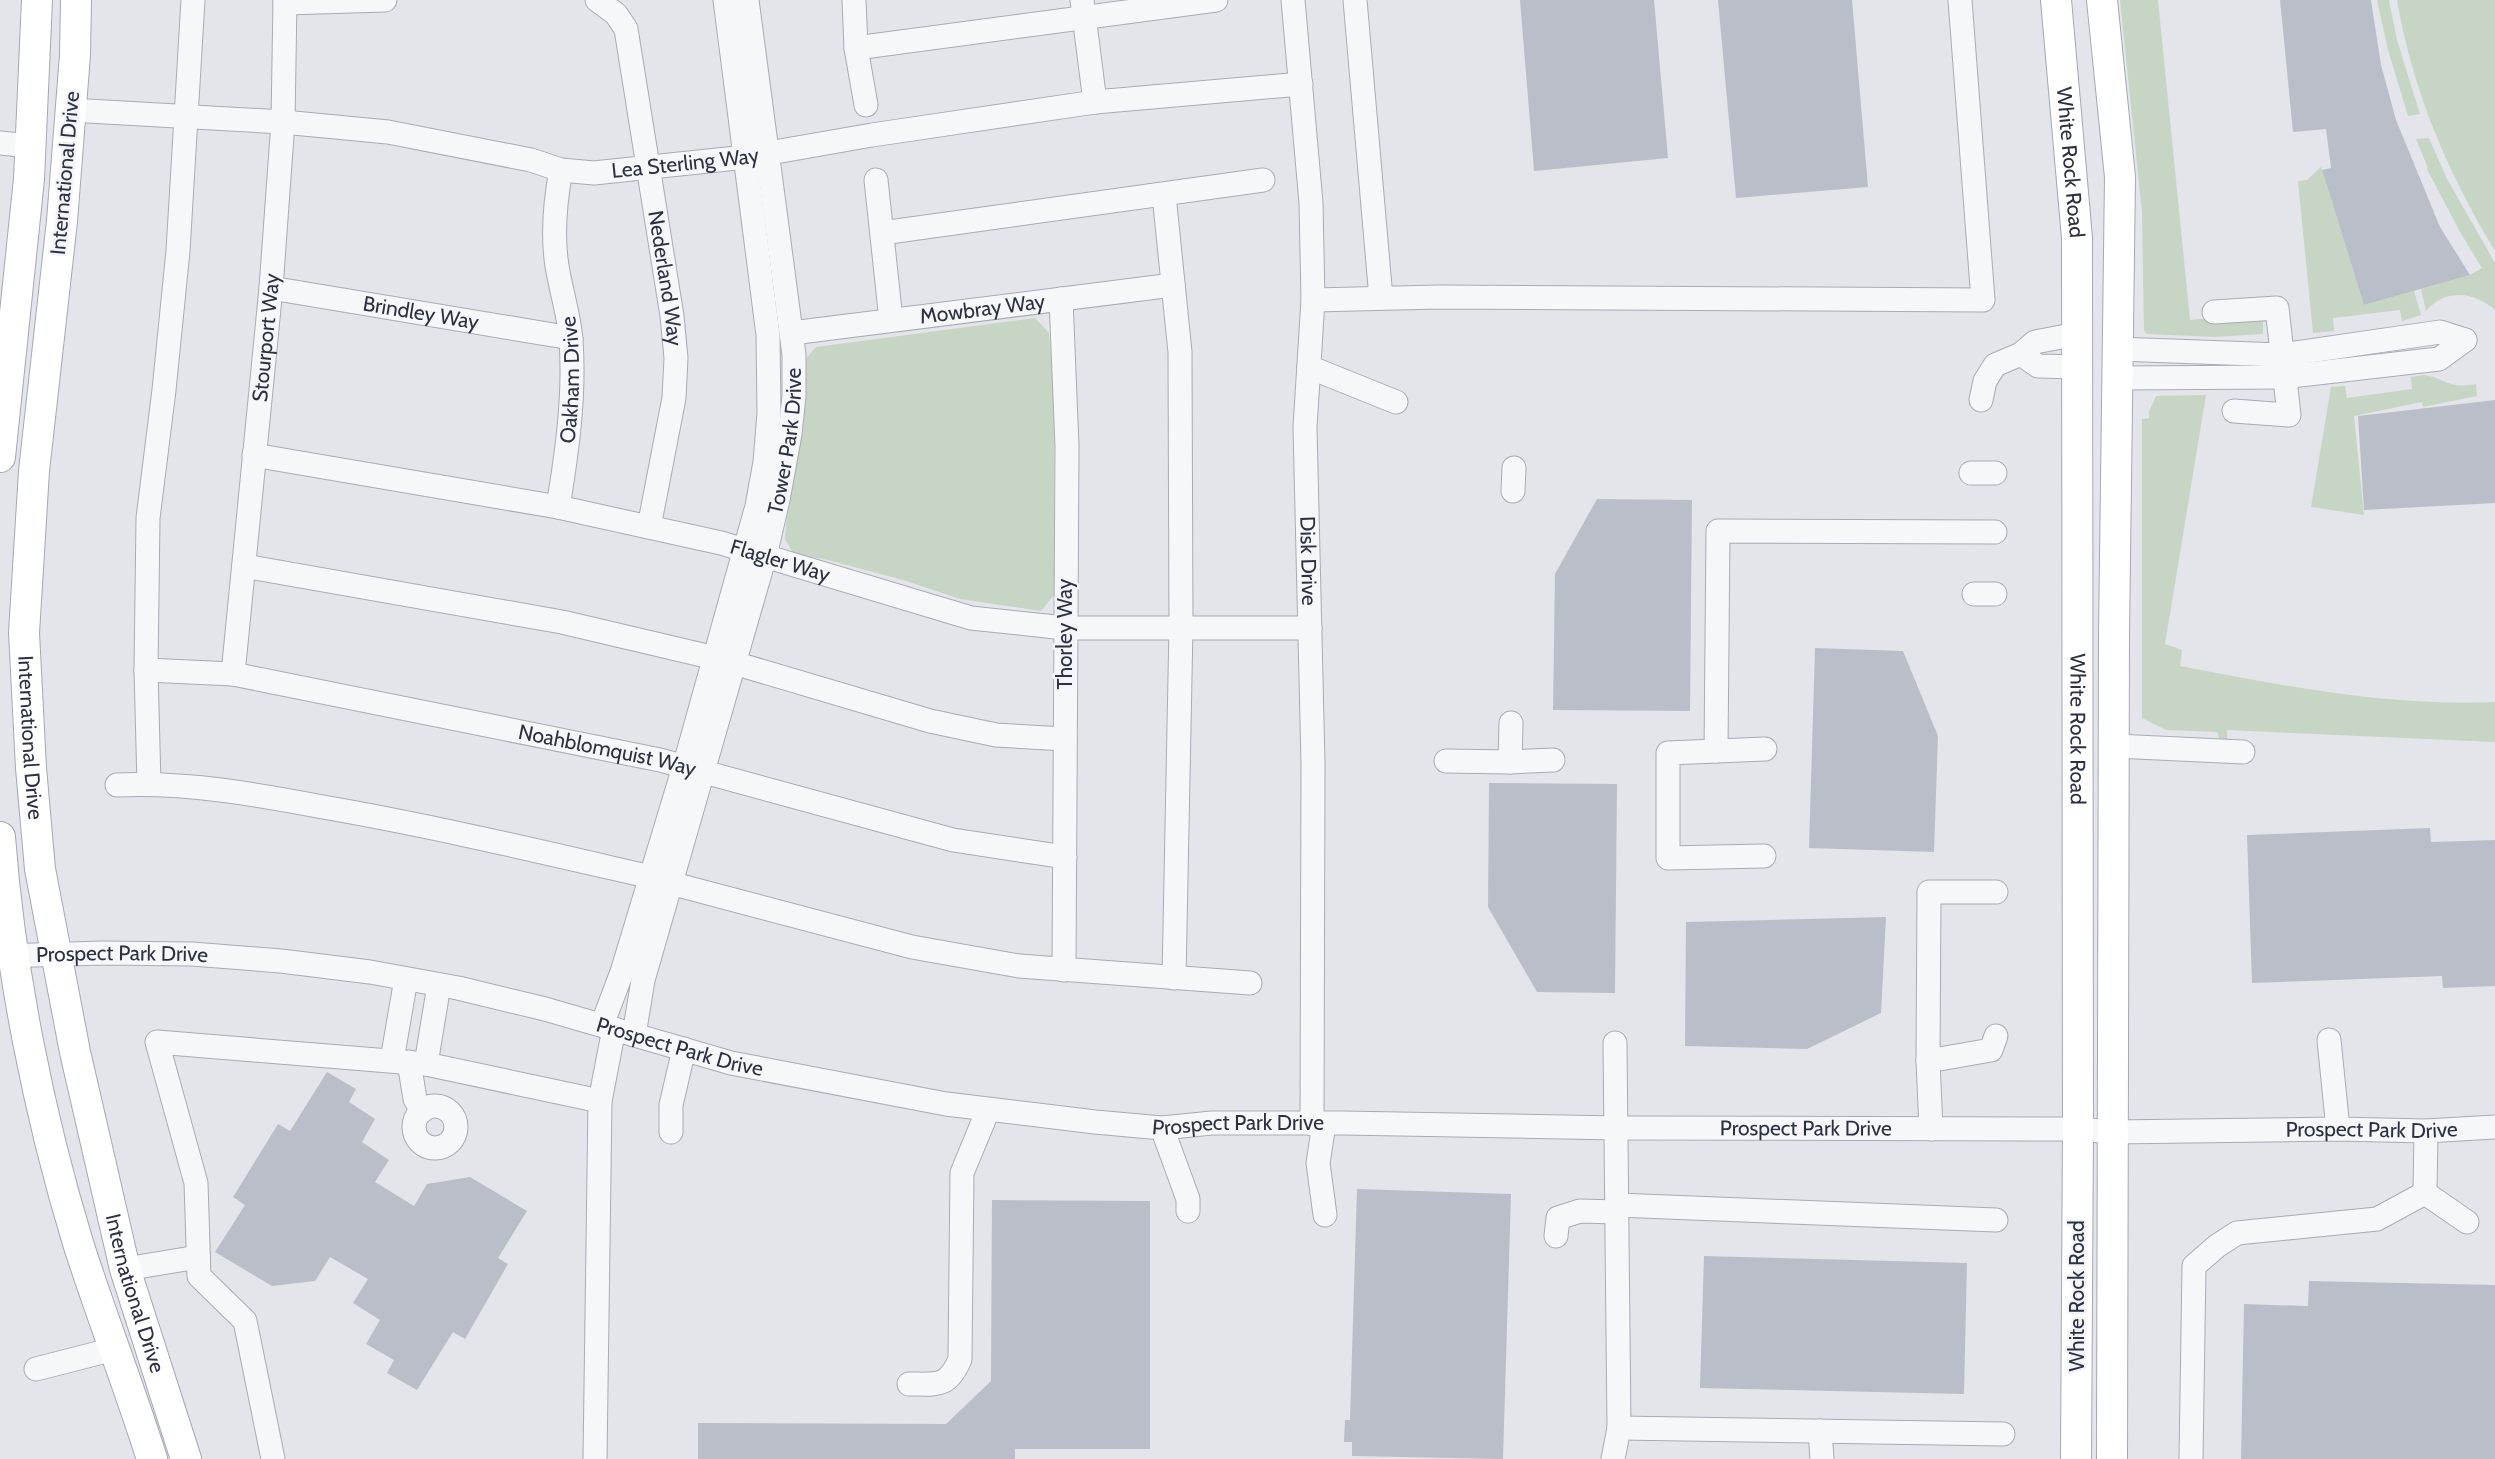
<svg xmlns="http://www.w3.org/2000/svg" width="2495" height="1459" font-family="Cabin,sans-serif">
<style>
.green{fill:#c6d5c4}
.building{fill:#babec8}
.lines{fill:none;stroke-linecap:round;stroke-linejoin:round}
.minor-casing{stroke:#a8abb5;stroke-width:25}
.major-casing{stroke:#a2a8b6;stroke-width:32}
.minor{stroke:#f6f7f9;stroke-width:23}
.major{stroke:#fff;stroke-width:30}
.labels{text-anchor:middle;stroke-width:5;stroke-linejoin:round;paint-order:stroke}
.street-label{font-size:21px;fill:#2b3143;stroke:#f3f4f8}
</style>
<rect width="100%" height="100%" fill="#e3e5eb"/>
<path class="green" d="M2120 0H2158L2190 320 2230 316 2263 318V334L2215 337 2147 334 2144 330 2142 212Z
M2377 0H2389L2397 40 2420 114 2408 116 2388 50Z
M2397 0H2495V251C2447 171 2413 92 2397 0Z
M2429 138 2447 179 2495 263V310C2474 292 2446 288 2426 311L2421 289 2470 275 2482 268 2460 232 2427 169 2428 168 2416 139Z
M2321 167 2364 305 2414 291 2421 315 2402 321 2400 310 2333 318 2334 331 2313 333 2298 181 2307 180Z
M1035 318 1049 333 1054 392V595L1041 611 960 599 903 580 824 559 794 555 785 539 787 517 798 458 801 364 816 347Z
M2423 375C2444 377 2448 390 2476 384L2477 396 2423 407 2422 402 2354 416 2364 515 2311 507 2331 387 2345 386 2347 398 2412 389 2411 377Z
M2206 395 2165 644 2182 650 2180 666C2284 686 2389 707 2495 702V742L2227 730V745L2222 746 2217 732 2166 730 2142 718V419L2149 418V412L2156 396Z"/>
<path class="building" d="M1520 0H1654L1668 158 1534 171Z
M1718 0H1852L1868 187 1736 198Z
M2280 0H2371L2381 65 2396 120 2440 227 2470 275 2364 305 2322 170 2331 168 2326 129 2293 132Z
M2495 400V503L2364 510 2358 416Z
M1597 499 1692 500 1690 711 1553 710 1555 574Z
M1815 648 1903 651 1938 736 1934 852 1809 848Z
M1489 783 1617 784 1615 993 1537 992 1488 907Z
M2430 828 2431 842 2495 840V986L2443 988 2442 976 2252 983 2247 835Z
M1886 917 1881 1013 1807 1049 1685 1046 1686 922Z
M327 1072 356 1089 349 1102 375 1119 362 1142 389 1160 375 1182 414 1206 427 1184 470 1177 527 1211 498 1258 508 1264 465 1339 453 1332 417 1390 387 1373 394 1360 366 1344 380 1320 353 1303 368 1279 330 1257 315 1281 272 1286 215 1252 245 1205 233 1197 278 1124 290 1131Z
M1357 1189 1511 1194 1503 1459 1352 1456V1442H1344L1345 1420H1350Z
M992 1200 1150 1201V1449H1015V1459H698V1423L946 1424 991 1381Z
M1704 1256 1967 1263 1964 1394 1700 1388Z
M2309 1281 2495 1285V1459H2241L2244 1304 2308 1306Z"/>
<g class="lines">
<g class="minor-casing">
<g id="minor">
<path id="s1" d="M597 0 616 14 626 29 672 316 676 358 674 398 649 527"/>
<path d="M854 0 856 48 866 105"/>
<path d="M1082 0 1095 102"/>
<path id="s2" d="M1293 0 1311 203 1313 300 1305 427 1313 763 1312 1124"/>
<path d="M1355 0 1381 298"/>
<path d="M285 3 385 0"/>
<path d="M856 48 1216 0"/>
<path id="s3" d="M70 110 283 122 388 132 531 160 561 170 594 173 746 157 872 135 1095 102 1301 84"/>
<path d="M0 143 30 146"/>
<path d="M876 180 891 320"/>
<path d="M1164 195 1180 352 1181 627 1174 978"/>
<path d="M882 233 1263 180"/>
<path id="s4" d="M271 288 571 338"/>
<path d="M1061 299 1067 446 1064 970"/>
<path d="M1313 300 1439 297 1983 300 1960 0"/>
<path d="M2214 312 2277 308 2289 415 2234 411"/>
<path id="s5" d="M792 333 1173 285"/>
<path d="M2117 349 2281 355 2440 332 2465 340"/>
<path d="M2021 354 2038 366 2077 367"/>
<path d="M1309 367 1396 402"/>
<path d="M2117 378 2283 377 2439 359 2465 340"/>
<path d="M1981 400 1985 381 1995 365 2021 354 2035 342 2077 334"/>
<path id="s6" d="M254 455 558 507 721 543 971 618 1065 628H1310"/>
<path d="M1971 473H1995"/>
<path d="M1513 491 1514 468"/>
<path id="s7" d="M558 507C567 452 575 396 571 340 569 315 561 291 557 266 552 234 555 202 561 170"/>
<path d="M244 566 562 622 715 658"/>
<path d="M1974 594H1995"/>
<path d="M734 663 930 721 996 735 1065 739"/>
<path id="s8" d="M146 670 233 674 660 760 953 840 1065 857"/>
<path id="s9" d="M233 674 271 288 283 122 285 0"/>
<path d="M2115 746 2243 752"/>
<path d="M1716 751 1718 531 1995 532"/>
<path d="M1446 761 1510 762 1553 760"/>
<path d="M1510 762 1511 723"/>
<path d="M149 784 146 670 148 518 164 390 178 251 193 0"/>
<path d="M117 785C187 782 254 794 323 807 433 826 542 852 651 877"/>
<path d="M1764 856 1668 858V753L1765 749"/>
<path d="M670 883 912 947 1019 966 1250 983"/>
<path id="s10" d="M0 956 103 953 192 954 281 961 370 972 458 988 545 1009 731 1063 946 1104 1095 1122 1162 1128 1212 1123H1343L1617 1128 2078 1129 2112 1132 2338 1129 2426 1131 2495 1127"/>
<path d="M602 1025 622 972 684 767 757 506 765 462 769 413 768 335 725 0"/>
<path id="s11" d="M634 1035 643 980 765 556 778 500 790 434 794 396V355L747 0"/>
<path d="M2329 1040 2338 1129"/>
<path d="M392 1060 406 979"/>
<path d="M1928 1061 1991 1050 1996 1036"/>
<path d="M409 1062 415 1099 422 1111"/>
<path d="M426 1064 439 985"/>
<circle cx="435" cy="1127" r="21"/>
<path d="M1324 1124 1318 1163 1325 1215"/>
<path d="M1162 1128 1188 1199V1211"/>
<path d="M1931 1129 1928 1061 1929 892H1996"/>
<path d="M671 1132V1105L684 1049"/>
<path d="M2425 1193 2426 1131"/>
<path d="M1617 1205 1996 1220"/>
<path d="M1556 1236 1558 1218 1580 1211 1617 1212"/>
<path d="M125 1269 198 1257"/>
<path d="M36 1369 114 1349"/>
<path d="M909 1384C937 1384 948 1388 960 1359L962 1173 988 1110"/>
<path d="M1619 1428 2003 1434"/>
<path d="M1820 1431 1822 1459"/>
<path d="M273 1459 245 1321 199 1276 196 1183 157 1042 426 1064 600 1101"/>
<path d="M595 1459 600 1101 614 1029"/>
<path d="M1613 1459 1619 1428 1615 1043"/>
<path d="M2191 1459 2194 1266 2217 1246 2237 1233 2377 1219 2425 1193 2467 1222"/>
</g>
</g>
<g class="major-casing">
<g id="major">
<path id="s12" d="M76 0 75 55 62 221 34 471 24 633 31 768 40 869 75 1052 125 1269 186 1459"/>
<path id="s13" d="M2056 0 2077 238 2078 1129 2076 1459"/>
<path d="M2102 0 2120 177 2114 635 2112 1459"/>
<path d="M0 457 29 179 37 0"/>
<path d="M0 837C10 970 39 1115 78 1243 101 1315 129 1386 152 1459"/>
</g>
</g>
<use href="#minor" class="minor"/>
<use href="#major" class="major"/>
</g>
<g class="labels">
<g class="street-label">
<text dy="7" stroke="none"><textPath href="#s13" startOffset="163">White Rock Road</textPath></text>
<text dy="7" stroke="none"><textPath href="#s3" startOffset="621">Lea Sterling Way</textPath></text>
<text transform="translate(65 173) rotate(-85)" y="7">International Drive</text>
<text dy="7" stroke="none"><textPath href="#s1" startOffset="294">Nederland Way</textPath></text>
<text dy="7" stroke="none"><textPath href="#s5" startOffset="192">Mowbray Way</textPath></text>
<text dy="7" stroke="none"><textPath href="#s4" startOffset="152">Brindley Way</textPath></text>
<text dy="7" stroke="none"><textPath href="#s9" startOffset="338">Stourport Way</textPath></text>
<text dy="7" stroke="none"><textPath href="#s7" startOffset="128">Oakham Drive</textPath></text>
<text dy="7" stroke="none"><textPath href="#s11" startOffset="614">Tower Park Drive</textPath></text>
<text dy="7" stroke="none"><textPath href="#s6" startOffset="537">Flagler Way</textPath></text>
<text dy="7" stroke="none"><textPath href="#s2" startOffset="562">Disk Drive</textPath></text>
<text transform="translate(1065 634) rotate(-90)" y="7">Thorley Way</text>
<text dy="7" stroke="none"><textPath href="#s13" startOffset="730">White Rock Road</textPath></text>
<text dy="7" stroke="none"><textPath href="#s12" startOffset="740">International Drive</textPath></text>
<text dy="7" stroke="none"><textPath href="#s8" startOffset="469">Noahblomquist Way</textPath></text>
<text dy="7" stroke="none"><textPath href="#s10" startOffset="122">Prospect Park Drive</textPath></text>
<text dy="7" stroke="none"><textPath href="#s10" startOffset="690">Prospect Park Drive</textPath></text>
<text dy="7" stroke="none"><textPath href="#s10" startOffset="1256">Prospect Park Drive</textPath></text>
<text dy="7" stroke="none"><textPath href="#s10" startOffset="1824">Prospect Park Drive</textPath></text>
<text dy="7" stroke="none"><textPath href="#s10" startOffset="2390">Prospect Park Drive</textPath></text>
<text dy="7" stroke="none"><textPath href="#s12" startOffset="1307">International Drive</textPath></text>
<text transform="translate(2077 1296) rotate(-90)" y="7">White Rock Road</text>
</g>
</g>
</svg>
